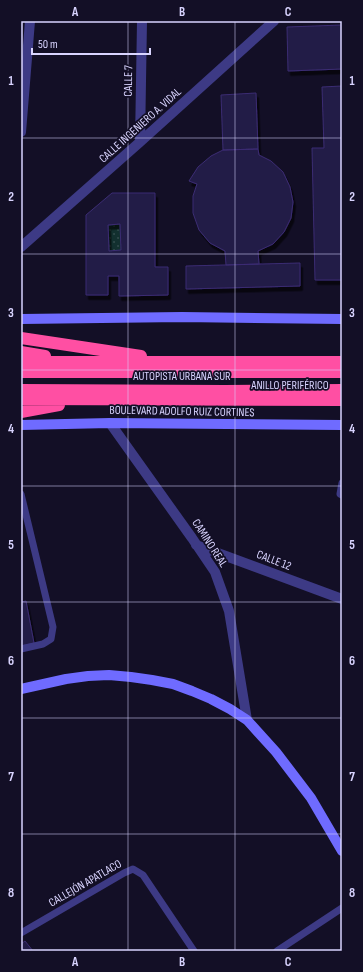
<svg xmlns="http://www.w3.org/2000/svg" width="363" height="972" font-family="'Sofia Sans Condensed',sans-serif">
<style>
.garden{fill:url(#garden-dots)}
.building{fill:#241b47;stroke:#3b2d73;fill-rule:evenodd;filter:url(#shadow)}
.lines{fill:none;stroke-linecap:round;stroke-linejoin:round}
.lane{stroke:#3d3a85;stroke-width:7}
.street{stroke:#3d3a85;stroke-width:10}
.secondary{stroke:#6f6bff;stroke-width:10}
.highway{stroke:#ff4fa3;stroke-width:12}
.grid{fill:none;stroke:#d9d4ff;stroke-width:1;stroke-opacity:0.55}
.labels{text-anchor:middle;stroke-width:3.5;stroke-linejoin:round;paint-order:stroke}
.street-label{font-size:12px;fill:#d9d4ff;stroke:#130f26}
.neatline{fill:none;stroke:#d9d4ff;stroke-width:1.5}
.grid-label{font-size:13px;text-anchor:middle;font-weight:bold;fill:#d9d4ff}
</style>
<defs>
<pattern id="garden-dots" width="8" height="8" patternUnits="userSpaceOnUse"><rect width="8" height="8" fill="#12302f"/><path d="M2 2h.1M6 6h.1" fill="none" stroke="#344d4e" stroke-width="1.8" stroke-linecap="round"/></pattern>
<filter id="shadow"><feDropShadow dx="2.5" dy="4.5" stdDeviation="0" flood-color="#0009"/></filter>
</defs>
<rect width="100%" height="100%" fill="#130f26"/>
<path class="garden" d="M120 224 121 250 109 251 108 225Z"/>
<path class="building" d="M342 25V69L288 71 287 27Z
M342 86V280H315L312 148H324L322 87Z
M256 93 258 149 223 150 221 95Z
M258 149 259 155 271 161 283 172 290 187 293 202 291 218 284 232 273 244 258 251 259 264 226 265 225 251 210 243 199 230 193 213V196L197 184 189 181 198 167 211 156 223 150Z
M112 193H155V267H168V295L119 296V276H108V295H86V215ZM120 224 121 250 109 251 108 225Z
M300 263V286L186 289V266Z
M26 601 34 643 21 646V602Z
M25 941 33 951H21V944Z"/>
<g class="lines">
<path class="lane" d="M342 483 340 494 342 495
M21 494 53 627 51 639 43 644 21 649
M21 933 124 873 133 869 143 875 194 951
M277 951 342 908"/>
<path class="street" d="M21 132 30 21
M140 142 142 21
M21 247 140 142 274 21
M110 423 192 538 215 572 229 611 247 720
M196 545 342 599"/>
<path class="secondary" d="M21 319 182 317 342 319
M21 425 110 423 342 425
M21 689 66 679 88 676 109 675 131 677 152 680 173 684 192 691 211 699 230 709 247 720 276 752 311 798 342 851"/>
<path class="highway" d="M21 338 141 356
M21 352 45 356
M21 362H342
M21 372H342
M21 390 225 391 342 390
M21 399 342 400
M21 412 59 405"/>
</g>
<path class="grid" d="M128 21V951M235 21V951M21 138H342M21 254H342M21 370H342M21 486H342M21 602H342M21 718H342M21 834H342"/>
<g class="labels">
<g class="street-label">
<text transform="translate(128 81) rotate(-89)" y="4">CALLE 7</text>
<text transform="translate(140 125) rotate(-42)" y="4">CALLE INGENIERO A. VIDAL</text>
<text x="182" y="380">AUTOPISTA URBANA SUR</text>
<text x="290" y="389">ANILLO PERIFÉRICO</text>
<text transform="translate(182 411) rotate(1)" y="4">BOULEVARD ADOLFO RUIZ CORTINES</text>
<text transform="translate(210 543) rotate(57)" y="4">CAMINO REAL</text>
<text transform="translate(274 560) rotate(21)" y="4">CALLE 12</text>
<text transform="translate(85 883) rotate(-30)" y="4">CALLEJÓN APATLACO</text>
</g>
</g>
<rect width="363" height="972" fill="none" stroke="#130f26" stroke-width="44"/>
<path d="M32 48v6h118v-6" fill="none" stroke="#d9d4ff" stroke-width="2"/>
<text x="38" y="48" font-size="12" fill="#d9d4ff" stroke="#130f26" stroke-width="3" paint-order="stroke">50 m</text>
<rect x="22" y="22" width="319" height="928" class="neatline"/>
<g class="grid-label">
<text x="75" y="16">A</text>
<text x="182" y="16">B</text>
<text x="288" y="16">C</text>
<text x="11" y="85">1</text>
<text x="352" y="85">1</text>
<text x="11" y="201">2</text>
<text x="352" y="201">2</text>
<text x="11" y="317">3</text>
<text x="352" y="317">3</text>
<text x="11" y="433">4</text>
<text x="352" y="433">4</text>
<text x="11" y="549">5</text>
<text x="352" y="549">5</text>
<text x="11" y="665">6</text>
<text x="352" y="665">6</text>
<text x="11" y="781">7</text>
<text x="352" y="781">7</text>
<text x="11" y="897">8</text>
<text x="352" y="897">8</text>
<text x="75" y="966">A</text>
<text x="182" y="966">B</text>
<text x="288" y="966">C</text>
</g>
</svg>
